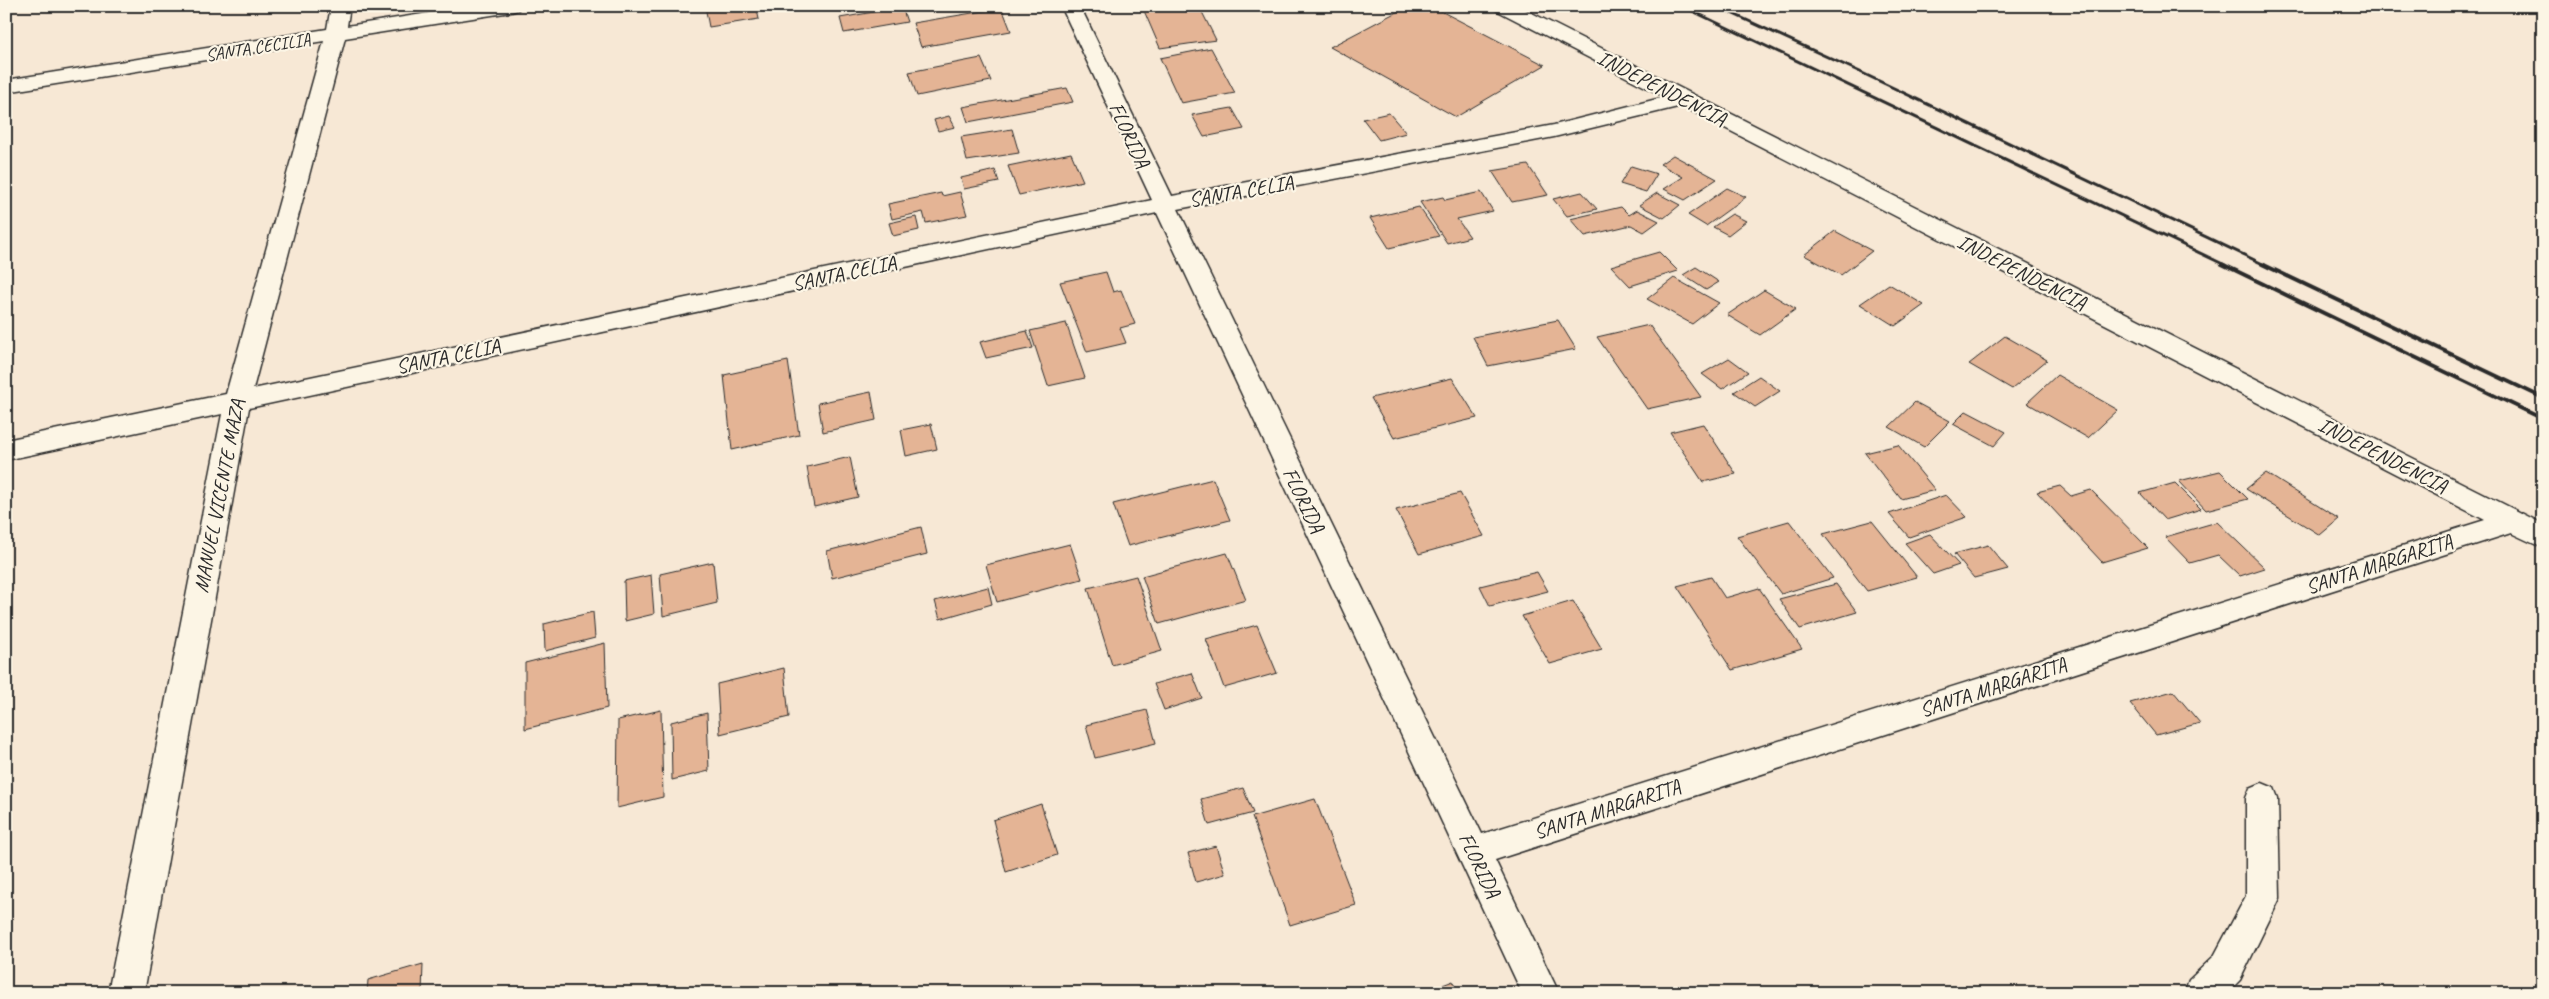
<svg xmlns="http://www.w3.org/2000/svg" width="2549" height="999" font-family="Caveat,sans-serif">
<style>
.building{fill:#e4b495;stroke:#2b2b2b}
.lines{fill:none;stroke-linecap:round;stroke-linejoin:round}
.service-casing{stroke:#2b2b2b;stroke-width:3}
.minor-casing{stroke:#2b2b2b;stroke-width:3}
.service{fill:#fcf5e5;fill-rule:evenodd}
.minor{fill:#fcf5e5;fill-rule:evenodd}
.rail-far1{stroke:#2b2b2b;stroke-width:3}
.rail{stroke:#2b2b2b;stroke-width:4}
.labels{text-anchor:middle;stroke-width:4.5;stroke-linejoin:round;paint-order:stroke}
.far-street-label{font-size:18px;fill:#2b2b2b;stroke:#fcf5e5}
.street-label{font-size:21px;fill:#2b2b2b;stroke:#fcf5e5}
</style>
<rect width="100%" height="100%" fill="#f7e8d5"/>
<filter id="ink" filterUnits="userSpaceOnUse"><feTurbulence type="fractalNoise" baseFrequency=".02" numOctaves="2"/><feDisplacementMap in="SourceGraphic" scale="10" xChannelSelector="R" yChannelSelector="G"/><feConvolveMatrix kernelMatrix="1 2 1 2 8 2 1 2 1" color-interpolation-filters="sRGB"/></filter>
<g filter="url(#ink)">
<path class="building" d="M705 6H756L759 19 709 27Z
M1142 6H1199L1216 40 1160 48Z
M1408 6H1431L1545 65 1456 117 1330 47Z
M902 7 907 22 844 33 840 18Z
M1002 8 1011 31 921 47 913 23Z
M1211 48 1235 93 1181 103 1160 58Z
M981 58 991 81 917 96 909 72Z
M1067 88 1073 102 968 122 963 107Z
M1232 108 1244 129 1204 137 1192 115Z
M1389 113 1406 133 1379 140 1363 119Z
M949 116 955 127 938 131 934 120Z
M1012 129 1019 153 967 161 961 137Z
M1071 153 1083 181 1019 195 1008 166Z
M1673 155 1717 179 1685 200 1664 189 1683 177 1660 164Z
M1528 165 1548 195 1512 202 1492 171Z
M1631 166 1657 174 1646 192 1620 184Z
M995 170 999 182 964 189 961 178Z
M1727 188 1746 197 1706 226 1688 215Z
M960 192 967 215 926 223 923 212 892 219 888 204 941 193 942 196Z
M1481 192 1493 211 1457 219 1470 237 1447 243 1420 202 1443 197 1445 200Z
M1582 192 1597 209 1567 216 1553 199Z
M1657 193 1680 205 1664 218 1639 205Z
M1419 207 1439 236 1389 248 1370 218Z
M1621 207 1629 215 1637 210 1659 221 1644 232 1631 225 1585 236 1570 219Z
M1732 214 1746 221 1728 235 1713 227Z
M916 217 919 230 893 236 889 223Z
M1835 231 1872 251 1841 275 1804 255Z
M1659 252 1678 271 1630 286 1611 266Z
M1696 267 1719 282 1706 290 1683 275Z
M1106 272 1113 292 1121 290 1135 324 1120 328 1126 343 1087 352 1060 282Z
M1674 278 1719 303 1692 324 1647 299Z
M1889 284 1924 305 1895 326 1860 304Z
M1764 290 1796 309 1760 335 1727 315Z
M1558 320 1576 349 1488 366 1473 337Z
M1066 323 1085 378 1048 386 1030 331Z
M1649 325 1701 397 1647 409 1597 337Z
M1027 331 1033 348 986 358 980 342Z
M2005 336 2047 360 2012 389 1969 364Z
M1729 358 1748 372 1722 389 1702 374Z
M788 361 799 435 732 450 724 375Z
M2057 375 2118 410 2088 438 2027 403Z
M1759 376 1780 391 1755 407 1734 392Z
M1452 378 1477 418 1394 438 1371 398Z
M871 392 876 420 823 432 818 403Z
M1915 402 1950 421 1924 447 1889 427Z
M1966 411 2006 432 1994 446 1953 424Z
M931 424 937 449 906 456 901 430Z
M1703 424 1736 474 1703 482 1670 432Z
M1898 445 1935 490 1901 499 1865 453Z
M850 457 858 497 814 507 807 467Z
M2220 471 2248 499 2206 510 2179 481Z
M2266 473 2339 519 2320 535 2246 489Z
M1213 479 1230 520 1128 546 1113 504Z
M2175 483 2201 509 2165 520 2140 493Z
M2060 486 2071 496 2091 490 2148 548 2102 562 2037 492Z
M1460 493 1484 536 1419 554 1396 510Z
M1946 495 1967 517 1909 537 1889 514Z
M1789 521 1833 578 1781 594 1737 536Z
M1872 521 1917 577 1867 591 1823 534Z
M2217 522 2265 568 2240 576 2218 555 2190 563 2165 537Z
M921 527 927 554 832 578 827 551Z
M1930 534 1959 565 1933 574 1905 543Z
M1070 544 1082 579 997 602 986 565Z
M1988 545 2008 569 1974 578 1954 554Z
M1227 553 1246 600 1159 624 1142 576Z
M713 562 717 603 663 616 660 574Z
M1537 572 1548 591 1490 606 1480 586Z
M651 575 654 614 625 621 624 581Z
M1136 576 1162 651 1112 665 1088 588Z
M1711 577 1725 598 1759 588 1802 649 1732 670 1677 586Z
M1836 584 1857 612 1800 629 1779 599Z
M988 587 992 604 940 619 935 601Z
M1573 601 1602 649 1550 664 1522 616Z
M593 612 595 638 545 651 544 624Z
M1257 625 1277 673 1224 688 1206 639Z
M605 643 607 708 525 729V663Z
M784 668 789 717 720 734 717 684Z
M1192 673 1202 698 1164 710 1154 684Z
M2173 691 2200 723 2156 735 2130 703Z
M661 710 663 797 617 808 618 720Z
M1147 710 1156 743 1095 758 1086 725Z
M707 713 709 771 672 780 671 722Z
M1243 788 1253 813 1209 825 1201 799Z
M1315 799 1356 905 1290 925 1252 817Z
M1041 804 1057 855 1006 872 993 820Z
M1216 846 1225 874 1196 882 1188 853Z
M423 964 422 993H367L368 980Z
M1453 981 1458 993H1422Z"/>
<g class="lines">
<g class="service-casing">
<path id="service" d="M2262 783 2274 788 2278 798 2280 898 2240 980 2227 993H2184L2189 980 2214 956 2246 896V798L2250 788Z"/>
</g>
<g class="minor-casing">
<path id="minor" d="M331 6H350L347 26 473 6H520L518 10 511 12 345 38 253 389 1152 200 1061 6H1080L1172 196 1554 125 1665 97 1496 10 1494 6H1518L2543 524V548L2511 533 1495 860 1559 993H1522L1157 213 249 408 144 993H108L222 414 6 460V440L226 394 324 41 6 92V80L327 29ZM1682 106 2485 520 1482 834 1178 209 1554 137Z"/>
</g>
<use href="#service" class="service"/>
<use href="#minor" class="minor"/>
<path class="rail-far1" d="M1682 6 2225 265
M1716 6 1858 71 2265 265"/>
<path class="rail" d="M2222 264 2543 419
M2262 264 2543 398"/>
</g>
</g>
<g class="labels">
<g class="far-street-label">
<text transform="translate(258 47) rotate(-9)" y="6">SANTA CECILIA</text>
</g>
<g class="street-label">
<text transform="translate(1662 88) rotate(27)" y="7">INDEPENDENCIA</text>
<text transform="translate(1130 135) rotate(65)" y="7">FLORIDA</text>
<text transform="translate(1241 191) rotate(-10)" y="7">SANTA CELIA</text>
<text transform="translate(2022 272) rotate(27)" y="7">INDEPENDENCIA</text>
<text transform="translate(844 273) rotate(-12)" y="7">SANTA CELIA</text>
<text transform="translate(448 356) rotate(-12)" y="7">SANTA CELIA</text>
<text transform="translate(2383 455) rotate(27)" y="7">INDEPENDENCIA</text>
<text transform="translate(219 496) rotate(-79)" y="7">MANUEL VICENTE MAZA</text>
<text transform="translate(1304 500) rotate(64)" y="7">FLORIDA</text>
<text transform="translate(2379 564) rotate(-18)" y="7">SANTA MARGARITA</text>
<text transform="translate(1993 687) rotate(-18)" y="7">SANTA MARGARITA</text>
<text transform="translate(1607 809) rotate(-18)" y="7">SANTA MARGARITA</text>
<text transform="translate(1480 865) rotate(64)" y="7">FLORIDA</text>
</g>
</g>
<rect width="2549" height="999" fill="none" stroke="#fcf5e5" stroke-width="25"/>
<rect x="12" y="12" width="2524" height="974" fill="none" stroke="#2b2b2b" stroke-width="2" filter="url(#ink)"/>
</svg>
